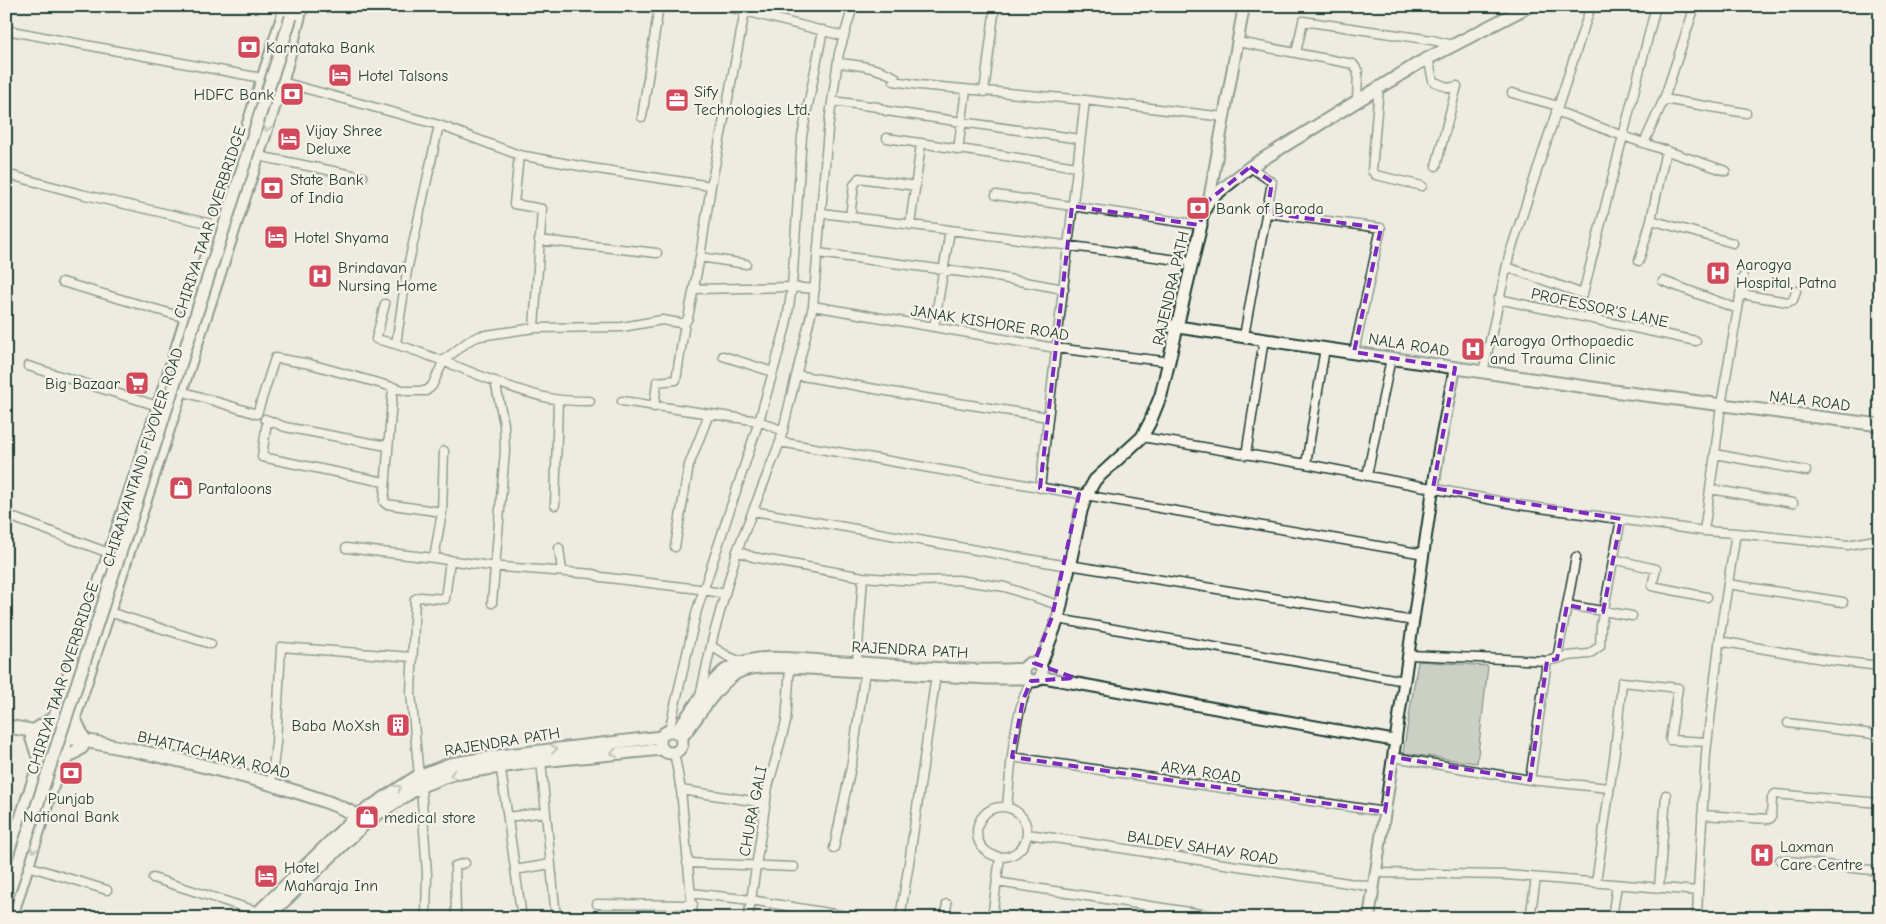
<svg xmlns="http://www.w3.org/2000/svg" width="1886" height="924" font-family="'Comic Neue',sans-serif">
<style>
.green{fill:#cccfc4;stroke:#76867c}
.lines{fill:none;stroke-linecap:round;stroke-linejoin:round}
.minor-casing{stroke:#1f3d34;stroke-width:11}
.tertiary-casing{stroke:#1f3d34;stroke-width:14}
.secondary-casing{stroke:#1f3d34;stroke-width:15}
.trunk-casing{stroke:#1f3d34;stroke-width:16}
.minor{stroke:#f7f3e8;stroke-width:8}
.tertiary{stroke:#f7f3e8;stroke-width:10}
.secondary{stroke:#f7f3e8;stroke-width:11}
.trunk{stroke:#f7f3e8;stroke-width:12}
.secondary-bridge-casing{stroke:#1f3d34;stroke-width:15;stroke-linecap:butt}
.secondary-bridge{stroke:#f7f3e8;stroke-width:11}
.oneway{stroke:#8b988e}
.marked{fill:none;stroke:#7b2cbf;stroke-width:4;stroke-dasharray:10 6;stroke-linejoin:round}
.labels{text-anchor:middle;stroke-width:4.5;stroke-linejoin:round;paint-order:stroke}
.poi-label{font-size:16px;fill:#1f3d34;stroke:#f7f3e8;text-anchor:start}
.street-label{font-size:16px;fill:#1f3d34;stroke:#f7f3e8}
</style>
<rect width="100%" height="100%" fill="#eeece1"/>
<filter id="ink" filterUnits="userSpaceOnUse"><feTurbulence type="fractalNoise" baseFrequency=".02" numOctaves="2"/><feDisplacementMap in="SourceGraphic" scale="10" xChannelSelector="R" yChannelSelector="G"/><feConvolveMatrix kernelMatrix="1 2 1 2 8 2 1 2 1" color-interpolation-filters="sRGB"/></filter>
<g filter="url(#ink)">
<path class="green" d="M1418 661 1488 666 1477 763 1403 753Z"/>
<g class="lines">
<g class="minor-casing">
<path id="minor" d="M722 6 745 11
M6 30 262 78
M1238 42 1353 64 1358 71 1357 100
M1296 53 1303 21 1432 40 1453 45
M1428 57 1433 81 1449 88 1457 86
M838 63C857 65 877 67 895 77L894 81 919 85 1085 100
M1379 87 1372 171 1376 175 1422 186
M984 92 995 6
M1512 93 1558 106
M1664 99 1746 113
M832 101 878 107 886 111 1080 139
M1556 111 1623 136 1656 6
M642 117 659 6
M887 138 1077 167
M1644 143 1664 99 1695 6
M958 150 966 90
M1666 150 1651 220 1733 243
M519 155 514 204 542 209 534 328
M258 156 363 177
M1436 166 1457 86
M6 174 81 194 216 225
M711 186 745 11 843 36
M996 195 1201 225
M822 213 1185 261
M1267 213 1381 228 1354 352
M850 217 854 185 859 178 916 186
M910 225 921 144
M539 240 657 253
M818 253 991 276 1064 289
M700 257 746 264
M1639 261 1651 220
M1507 267 1583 294 1623 136 1726 171
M1663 281 1738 309 1721 405 1715 454 1806 471
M62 282 186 318
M695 289 792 287 815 289
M1740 294 1788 302 1793 300 1796 291
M1498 299 1696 341
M385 304 376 339C435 353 489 384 548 398 562 401 576 401 590 401
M813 306 1055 348 1163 361
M1738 309 1743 277
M934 327 950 230
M1244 336 1272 182 1250 167
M396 344 407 271 439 125
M723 356 773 372
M28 366 158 406
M1483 372 1509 256 1591 6
M797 375 920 397 1048 417
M393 387 384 502 386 504 442 512
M181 391 257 414 275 358 310 364 407 391H426L432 386 444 360 470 340 480 336 534 328 622 327 662 320 680 323H685L688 318 700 257 711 186 591 168 519 155 439 125 282 82
M622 401 759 421 783 431
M654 407 657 382 676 380 685 323
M265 419 285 427 387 446
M267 421 262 457 384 482
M1142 437 1306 464 1519 505 1704 531 1736 533 1721 628 1706 753 1698 891 1507 875 1376 873
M780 442 1424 554
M1246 455 1264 339
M1306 464 1325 348
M1367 476 1391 358
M1040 488 1085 100 1224 117
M1710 489 1793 503
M555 505 558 400
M753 511 1062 565
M6 515 109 553
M1704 531 1715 454
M1736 533 1848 545 1880 539
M675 547 689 465 709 414
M346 548 434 558 490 566 593 574 601 577 699 589 725 594
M559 548 562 571
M737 551 753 557 863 577 913 581 958 580 1005 587 1055 604
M434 558 442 512 444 451
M1613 559 1656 569 1652 586 1707 597
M1069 565 1414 621
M1728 584 1843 602
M492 603 505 451 504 424 495 381
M1567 605 1632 616
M109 612 211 644
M1058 619 1405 681
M1719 641 1828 660 1880 666
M711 646 729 657 742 662
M1557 659 1576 557
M1547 661 1568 656 1589 654 1600 646 1601 625 1621 519
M857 662 863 577
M700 696 713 637 737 551 780 442 813 306 828 130 839 53 853 6
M1788 723 1880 735
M669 731 697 610 759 421 786 326 792 287 802 136 823 30
M674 752 681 790 693 918
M1012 757 1385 812
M1393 757 1530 780 1547 661 1409 655
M541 761 556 918
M500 763 522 918
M419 776 411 693 415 599 420 597 445 599 450 560
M1530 780 1609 788
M271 784 276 743 281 647 411 657
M421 786 427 874 426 918
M681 790 765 803
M977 832a25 25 0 1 1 50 0a25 25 0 1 1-50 0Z
M1007 807C1010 774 1014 709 1031 681
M1702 815 1769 819 1771 818 1772 798 1775 794 1880 803
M508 817 546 812
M1028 834 1374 887
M834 848 852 762 865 671
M1780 860 1880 871
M687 863 794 867
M28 866 107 890
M515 870 551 864
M153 878 259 912
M997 882 1227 918
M1596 883 1615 751 1622 682 1678 688 1670 740 1707 742
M1659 888 1666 795
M691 893 751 900 768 787 786 722 790 667
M597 904 693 905
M456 918 455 866 465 863
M748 918 751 900 858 918
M900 918 909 863 936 675
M945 918 947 904
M992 918 1000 857
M1530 918 1536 878
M1612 918 1617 885
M1697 918 1698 891
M1877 918 1880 900"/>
</g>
<g class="tertiary-casing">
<path id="tertiary" d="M1209 200 1244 6
M1041 677 1396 741
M1369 918 1439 449 1455 368"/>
</g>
<g class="secondary-casing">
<path id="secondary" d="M1171 326 1613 391 1880 425
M1024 672a9 9 0 1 1 18 0a9 9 0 1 1-18 0Z
M1040 666 1058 619 1081 511 1086 496 1095 480 1142 437 1150 422 1161 395 1201 225V218L1209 200 1250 167 1419 63 1529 6
M660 742a11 11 0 1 1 22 0a11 11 0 1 1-22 0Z
M676 732C689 715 712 677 729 668 756 653 793 659 822 661 889 663 957 674 1024 669
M681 738C697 719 720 678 743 670 758 665 775 667 790 667L988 678H1025
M358 815 416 777 450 764 499 756 661 737
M367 821 421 786 453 774 541 761 662 749
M6 863 156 413 286 6
M11 918 68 737 282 82 302 6"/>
</g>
<g class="trunk-casing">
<path id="trunk" d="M75 720 84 740
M6 726C94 742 182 758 268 783 302 794 336 802 367 821L266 918
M34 731 54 718
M32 738 40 761
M60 763 82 747
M253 918 358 815"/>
</g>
<use href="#minor" class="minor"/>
<use href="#tertiary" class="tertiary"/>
<use href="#secondary" class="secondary"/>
<use href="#trunk" class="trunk"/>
<g class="secondary-bridge-casing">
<path id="secondary-bridge" d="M6 900 128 529 291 17"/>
</g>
<use href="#secondary-bridge" class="secondary-bridge"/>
</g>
<defs><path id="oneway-chevron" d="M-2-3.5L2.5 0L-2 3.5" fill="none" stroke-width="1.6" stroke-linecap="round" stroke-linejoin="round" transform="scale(1.25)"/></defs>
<g class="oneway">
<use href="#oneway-chevron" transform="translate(267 128) rotate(108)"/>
<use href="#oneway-chevron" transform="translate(554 749) rotate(-6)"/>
<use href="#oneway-chevron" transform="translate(614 753) rotate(174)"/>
<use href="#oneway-chevron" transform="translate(453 775) rotate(165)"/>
<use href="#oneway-chevron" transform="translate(398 788) rotate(-34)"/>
<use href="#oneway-chevron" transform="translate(34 849) rotate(108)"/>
</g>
</g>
<path d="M0 0H1886V924H0ZM1250 167 1272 182 1267 213 1381 228 1354 352 1455 368 1433 488 1621 519 1603 612 1567 605 1557 659 1547 661 1530 780 1393 757 1385 812 1012 757 1023 700 1031 681 1075 678 1034 663 1052 617 1079 494 1040 488 1072 206 1199 225 1209 200Z" fill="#eeece1" fill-opacity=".55" fill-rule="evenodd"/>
<path class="marked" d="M1250 167 1272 182 1267 213 1381 228 1354 352 1455 368 1433 488 1621 519 1603 612 1567 605 1557 659 1547 661 1530 780 1393 757 1385 812 1012 757 1023 700 1031 681 1075 678 1034 663 1052 617 1079 494 1040 488 1072 206 1199 225 1209 200Z"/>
<defs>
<g id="bank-square" transform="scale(1.25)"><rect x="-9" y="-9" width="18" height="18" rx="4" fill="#d1495b" stroke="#f7f3e8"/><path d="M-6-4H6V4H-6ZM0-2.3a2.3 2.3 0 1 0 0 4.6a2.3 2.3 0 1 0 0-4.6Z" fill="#fff"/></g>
<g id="hotel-square" transform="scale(1.25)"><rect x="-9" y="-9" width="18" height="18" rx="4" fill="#d1495b" stroke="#f7f3e8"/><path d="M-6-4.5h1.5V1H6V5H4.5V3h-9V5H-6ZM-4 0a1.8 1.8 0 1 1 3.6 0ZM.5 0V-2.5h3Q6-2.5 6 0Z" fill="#fff"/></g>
<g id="office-square" transform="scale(1.25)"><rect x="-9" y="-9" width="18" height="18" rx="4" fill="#d1495b" stroke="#f7f3e8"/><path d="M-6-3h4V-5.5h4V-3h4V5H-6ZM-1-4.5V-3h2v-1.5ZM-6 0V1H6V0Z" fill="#fff"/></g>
<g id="hospital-square" transform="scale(1.25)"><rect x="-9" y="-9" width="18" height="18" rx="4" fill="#d1495b" stroke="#f7f3e8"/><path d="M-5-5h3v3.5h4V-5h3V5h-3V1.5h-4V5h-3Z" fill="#fff"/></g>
<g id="supermarket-square" transform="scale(1.25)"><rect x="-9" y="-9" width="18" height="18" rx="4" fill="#d1495b" stroke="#f7f3e8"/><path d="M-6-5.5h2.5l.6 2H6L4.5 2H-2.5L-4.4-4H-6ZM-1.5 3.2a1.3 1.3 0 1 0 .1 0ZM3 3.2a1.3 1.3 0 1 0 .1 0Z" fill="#fff"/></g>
<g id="shop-square" transform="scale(1.25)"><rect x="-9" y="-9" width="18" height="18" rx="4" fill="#d1495b" stroke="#f7f3e8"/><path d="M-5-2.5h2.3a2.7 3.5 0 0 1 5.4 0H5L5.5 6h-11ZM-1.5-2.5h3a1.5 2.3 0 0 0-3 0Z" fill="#fff"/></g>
<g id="building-square" transform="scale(1.25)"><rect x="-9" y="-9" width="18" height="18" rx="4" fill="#d1495b" stroke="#f7f3e8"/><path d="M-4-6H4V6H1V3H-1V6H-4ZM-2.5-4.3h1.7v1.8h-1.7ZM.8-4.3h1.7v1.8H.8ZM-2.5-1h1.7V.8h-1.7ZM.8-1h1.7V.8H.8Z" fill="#fff"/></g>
</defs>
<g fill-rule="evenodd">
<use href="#bank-square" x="249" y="47"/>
<use href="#hotel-square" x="340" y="75"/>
<use href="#bank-square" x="292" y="94"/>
<use href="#office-square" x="677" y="100"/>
<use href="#hotel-square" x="289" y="139"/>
<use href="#bank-square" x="272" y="188"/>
<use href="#bank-square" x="1198" y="208"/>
<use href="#hotel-square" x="276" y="237"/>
<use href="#hospital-square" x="1718" y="273"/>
<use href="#hospital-square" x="320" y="276"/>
<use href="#hospital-square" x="1473" y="349"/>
<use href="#supermarket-square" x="137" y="383"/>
<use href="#shop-square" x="181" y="488"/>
<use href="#building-square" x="398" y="725"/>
<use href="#bank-square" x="71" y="773"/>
<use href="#shop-square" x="367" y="817"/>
<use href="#hospital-square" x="1762" y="855"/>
<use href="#hotel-square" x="266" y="876"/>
</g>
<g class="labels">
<g class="poi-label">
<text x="266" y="53">Karnataka Bank</text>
<text x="358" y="81">Hotel Talsons</text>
<text x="694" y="97">Sify<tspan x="694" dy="18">Technologies Ltd.</tspan></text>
<text x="274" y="100" text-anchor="end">HDFC Bank</text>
<text x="306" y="136">Vijay Shree<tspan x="306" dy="18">Deluxe</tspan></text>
<text x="290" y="185">State Bank<tspan x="290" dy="18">of India</tspan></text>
<text x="1216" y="214">Bank of Baroda</text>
<text x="294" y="243">Hotel Shyama</text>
<text x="1736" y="270">Aarogya<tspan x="1736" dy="18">Hospital, Patna</tspan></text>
<text x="338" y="273">Brindavan<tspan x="338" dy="18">Nursing Home</tspan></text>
<text x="1490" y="346">Aarogya Orthopaedic<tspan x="1490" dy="18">and Trauma Clinic</tspan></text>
<text x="120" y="389" text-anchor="end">Big Bazaar</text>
<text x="198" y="494">Pantaloons</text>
<text x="380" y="731" text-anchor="end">Baba MoXsh</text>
<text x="71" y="804" text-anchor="middle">Punjab<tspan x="71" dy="18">National Bank</tspan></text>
<text x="384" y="823">medical store</text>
<text x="1780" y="852">Laxman<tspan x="1780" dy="18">Care Centre</tspan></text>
<text x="284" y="873">Hotel<tspan x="284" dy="18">Maharaja Inn</tspan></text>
</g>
<g class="street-label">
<text transform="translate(209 222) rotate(-72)" y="6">CHIRIYA TAAR OVERBRIDGE</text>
<text transform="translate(1170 288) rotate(-77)" y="6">RAJENDRA PATH</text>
<text transform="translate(1600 307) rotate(12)" y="6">PROFESSOR'S LANE</text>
<text transform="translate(990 322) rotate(9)" y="6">JANAK KISHORE ROAD</text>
<text transform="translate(1409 344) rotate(9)" y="6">NALA ROAD</text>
<text transform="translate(1810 400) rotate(7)" y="6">NALA ROAD</text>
<text transform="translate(142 457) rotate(-72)" y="6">CHIRAIYANTAND FLYOVER ROAD</text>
<text transform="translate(910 649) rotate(3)" y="6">RAJENDRA PATH</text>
<text transform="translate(62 678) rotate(-72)" y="6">CHIRIYA TAAR OVERBRIDGE</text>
<text transform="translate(502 741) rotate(-9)" y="6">RAJENDRA PATH</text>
<text transform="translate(214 754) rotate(14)" y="6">BHATTACHARYA ROAD</text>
<text transform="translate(1201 771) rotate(8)" y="6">ARYA ROAD</text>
<text transform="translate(752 811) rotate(-79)" y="6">CHURA GALI</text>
<text transform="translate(1203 847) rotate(9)" y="6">BALDEV SAHAY ROAD</text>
</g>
</g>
<rect width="1886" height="924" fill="none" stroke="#f7f3e8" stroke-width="25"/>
<rect x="12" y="12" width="1861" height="899" fill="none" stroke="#1f3d34" stroke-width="2" filter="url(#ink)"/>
</svg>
